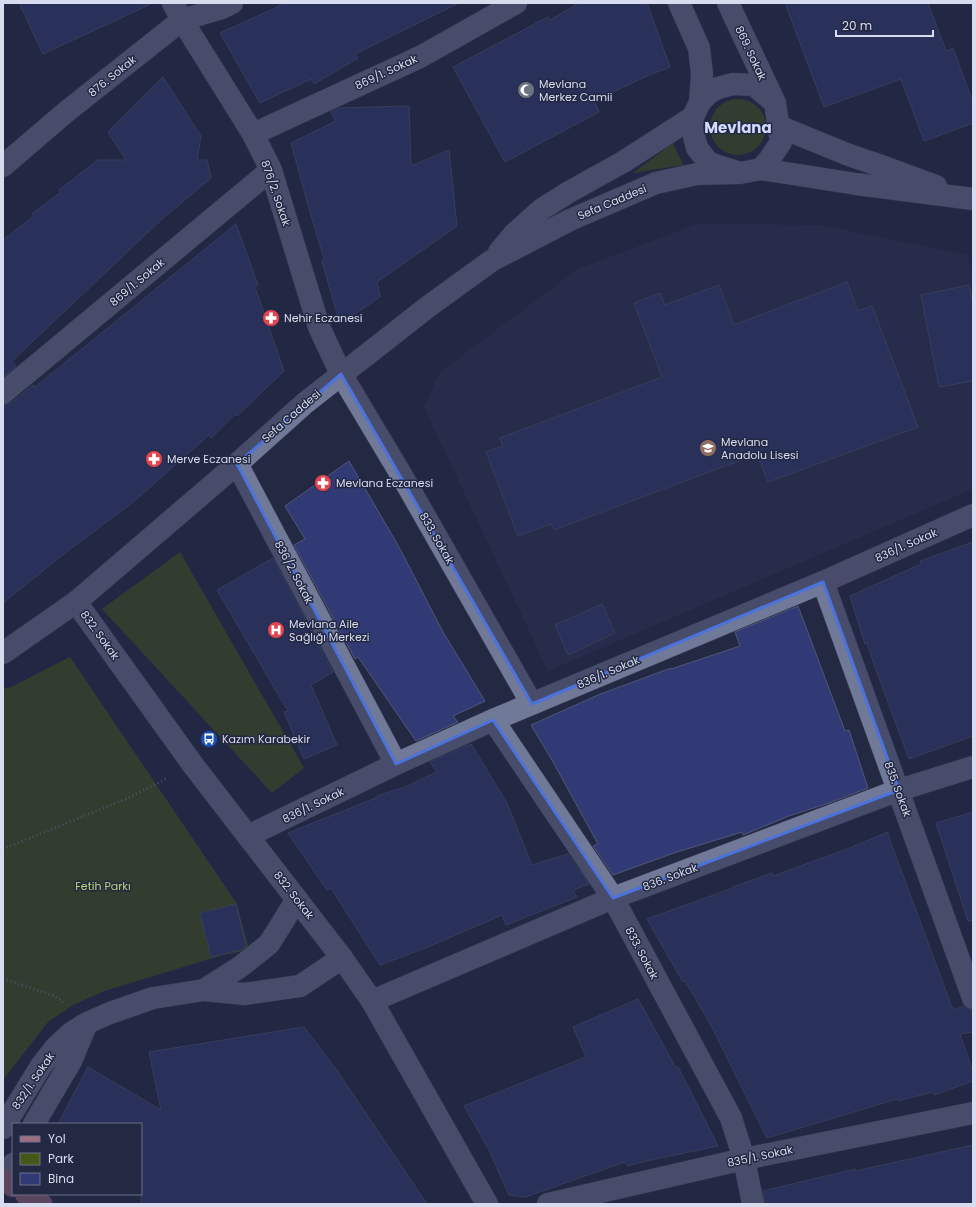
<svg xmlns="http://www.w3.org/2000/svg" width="976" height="1207" font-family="Poppins,sans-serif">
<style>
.built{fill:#2c3152}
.green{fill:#465717}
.building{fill:#323a76;stroke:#505775}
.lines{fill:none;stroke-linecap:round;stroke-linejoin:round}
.pedestrian-casing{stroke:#42455b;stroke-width:23}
.minor-casing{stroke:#42455b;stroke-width:23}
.tertiary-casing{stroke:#42455b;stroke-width:23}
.primary-casing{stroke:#42455b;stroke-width:23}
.path{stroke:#80859b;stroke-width:2.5;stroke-dasharray:1 3;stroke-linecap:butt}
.pedestrian{stroke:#717998;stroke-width:22}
.minor{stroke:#717998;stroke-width:22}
.tertiary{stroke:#717998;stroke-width:22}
.primary{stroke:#9d6e81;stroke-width:22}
.marked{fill:none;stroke:#4c72de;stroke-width:3;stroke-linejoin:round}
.labels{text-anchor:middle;stroke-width:3;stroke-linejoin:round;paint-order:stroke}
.street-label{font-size:11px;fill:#d7dcee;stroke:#232843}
.poi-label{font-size:11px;fill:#d7dcee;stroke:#232843;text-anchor:start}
.park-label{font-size:11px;fill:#b9d873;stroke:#232843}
.district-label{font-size:15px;font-weight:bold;fill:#d2dafe;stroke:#232843}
</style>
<rect width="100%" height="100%" fill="#232843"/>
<path class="built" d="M697 224 821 225 968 255 973 284V489L548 671 424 407 440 372 578 269Z"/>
<path class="green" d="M710 127a28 28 0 1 1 56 0a28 28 0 1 1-56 0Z
M673 143 683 165 633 173Z
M180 552 304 768 272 793 102 609Z
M70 657 237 904 249 950 223 955 104 991 73 1005 48 1022 3 1080V689L11 687Z"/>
<path class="building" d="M19 3H153L43 54Z
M284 3H459L355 54 358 58 314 84 311 79 260 103 220 33 275 8Z
M579 3H647L670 67 647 76 594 101 599 112 505 162 453 67 548 17 550 20Z
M785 3H928L946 51 953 48 973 103V123L924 141 901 79 824 107Z
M163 77 201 136 197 160H207L211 178 162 219 12 361 16 366 3 377V240L34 216 32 214 61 192 59 190 98 160H126L108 132Z
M409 106 411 166 449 150 457 226 377 282 380 297 340 324 322 261 324 259 309 208 291 143 336 121 331 112 339 108Z
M236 224 258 285 255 287 284 371 237 416 235 414 211 438 209 435 132 503 65 553 3 603V405L11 403 33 385 35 387Z
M847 282 858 311 872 306 918 427 768 482 757 454 554 530 551 524 518 536 486 452 503 446 500 438 662 377 634 303 660 293 665 305 719 285 734 325Z
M969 285 973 305V381L939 387 921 295Z
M349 461 399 547 443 632 485 701 453 716 458 722 416 741 358 657 355 659 294 545 305 539 285 506Z
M973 542V736L909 759 875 667 867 643 865 644 850 596 921 564 920 561Z
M273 558 333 672 311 685 337 745 304 759 284 712 288 711 217 590Z
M602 604 615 633 568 655 555 625Z
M798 606 845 731 849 730 868 788 829 803 789 816 743 835 742 832 674 853 613 875 593 846 598 844 553 762 531 725 598 695 671 668V669L740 646 735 632Z
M471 744 507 803 532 865 568 854 589 884 573 890 577 897 506 925 502 915 428 947 380 965 331 888 327 890 288 833 378 797 377 796 405 787 437 772 430 762Z
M973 812V920L968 921 936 823Z
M888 832V835L953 1010 964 1006 970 1010H973V1032L960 1034 973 1072V1081L934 1095 933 1092 898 1101 897 1099 767 1138 711 1025 685 981 683 982 647 919 733 888V887L772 873 773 876 847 849Z
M236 904 246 946 241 950 211 957 200 913Z
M638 999 676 1068 678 1067 718 1146 646 1161 627 1166 625 1162 525 1197 509 1195 489 1150 464 1106 586 1057 573 1027Z
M304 1027 336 1069 427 1204H141V1124H58L88 1067 161 1110 149 1052Z
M973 1145V1204H765L763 1191 855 1169V1171Z"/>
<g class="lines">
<g class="pedestrian-casing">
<path id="pedestrian" d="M3 653 76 602"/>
</g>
<g class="minor-casing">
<path id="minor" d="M173 3 182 20 253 134 271 170 319 327 341 374 402 476 532 704
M253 134 420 57 516 3
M3 166 66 112 182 20 222 8 232 3
M3 393 271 170
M237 464 396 764
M823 582 973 998
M493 720 613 898 731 1118 744 1159 753 1204
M248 836 396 764 493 720 823 582 973 515
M204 990 240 967 269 944 297 899
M372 1001 613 898 899 790 973 767
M34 1124 71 1061 87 1023
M3 1128 41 1066 56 1047 71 1033 87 1023 110 1013 153 998 204 990 244 994 300 986 342 958
M6 1181 13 1164
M548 1204 744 1159 973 1113"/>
</g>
<g class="tertiary-casing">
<path id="tertiary" d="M679 3 699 48 702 74 700 102
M728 3 775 103 781 142 769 160 761 169 740 173 709 163 697 148 692 128 693 117 700 102 709 93 718 88 733 84 754 85 775 103
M778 126 849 155 887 168 936 186
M761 169 856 184 973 199
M499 252 514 234 542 209 569 192 623 162 693 117
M487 1204 372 1001 342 958 193 765 76 602 237 464 305 403 429 306 491 261 570 220 656 183 697 174 740 173"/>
</g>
<g class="primary-casing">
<path id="primary" d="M3 1179 13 1186
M26 1194 41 1204"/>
</g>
<path class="path" d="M3 849 126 799 168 778
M3 979 55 996 65 1004"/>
<use href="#pedestrian" class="pedestrian"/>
<use href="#minor" class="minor"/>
<use href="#tertiary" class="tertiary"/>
<use href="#primary" class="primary"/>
</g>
<path d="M0 0H976V1207H0ZM341 374 532 704 823 582 899 790 613 898 493 720 396 764 237 464Z" fill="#232843" fill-opacity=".55" fill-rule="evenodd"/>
<path class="marked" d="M341 374 532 704 823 582 899 790 613 898 493 720 396 764 237 464Z"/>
<defs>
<g id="mosque-disc" transform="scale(0.9)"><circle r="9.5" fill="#6b7280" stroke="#232843"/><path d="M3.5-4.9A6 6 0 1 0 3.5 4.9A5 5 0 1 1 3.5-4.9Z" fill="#fff"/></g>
<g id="pharmacy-disc" transform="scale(0.9)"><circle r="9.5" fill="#e0444e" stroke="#232843"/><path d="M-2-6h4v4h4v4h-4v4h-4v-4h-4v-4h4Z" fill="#fff"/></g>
<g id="school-disc" transform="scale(0.9)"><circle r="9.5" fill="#8d6e63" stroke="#232843"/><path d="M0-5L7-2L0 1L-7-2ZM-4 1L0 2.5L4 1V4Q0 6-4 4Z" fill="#fff"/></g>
<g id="hospital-disc" transform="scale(0.9)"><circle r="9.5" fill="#e0444e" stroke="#232843"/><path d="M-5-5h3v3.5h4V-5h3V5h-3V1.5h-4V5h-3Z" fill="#fff"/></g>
<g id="bus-disc" transform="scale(0.9)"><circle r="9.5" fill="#1a4fb4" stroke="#232843"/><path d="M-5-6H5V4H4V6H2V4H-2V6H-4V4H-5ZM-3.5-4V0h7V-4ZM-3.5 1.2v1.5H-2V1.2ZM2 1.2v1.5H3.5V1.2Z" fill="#fff"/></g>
</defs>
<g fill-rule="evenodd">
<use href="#mosque-disc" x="526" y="90"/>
<use href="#pharmacy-disc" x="271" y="318"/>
<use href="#school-disc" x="708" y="448"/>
<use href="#pharmacy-disc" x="154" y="459"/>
<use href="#pharmacy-disc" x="323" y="483"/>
<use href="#hospital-disc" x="276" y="630"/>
<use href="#bus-disc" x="209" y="739"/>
</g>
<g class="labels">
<g class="street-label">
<text transform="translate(751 53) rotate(65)" y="4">869. Sokak</text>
<text transform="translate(386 72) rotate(-25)" y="4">869/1. Sokak</text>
<text transform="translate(112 76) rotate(-39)" y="4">876. Sokak</text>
<text transform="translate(276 193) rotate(71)" y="4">876/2. Sokak</text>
<text transform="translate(612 202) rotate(-23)" y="4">Sefa Caddesi</text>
<text transform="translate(137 282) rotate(-40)" y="4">869/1. Sokak</text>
<text transform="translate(291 416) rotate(-41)" y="4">Sefa Caddesi</text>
<text transform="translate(437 538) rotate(60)" y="4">833. Sokak</text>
<text transform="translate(906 545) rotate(-24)" y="4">836/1. Sokak</text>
<text transform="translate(294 572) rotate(62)" y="4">836/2. Sokak</text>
<text transform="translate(100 635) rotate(54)" y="4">832. Sokak</text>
<text transform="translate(608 672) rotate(-23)" y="4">836/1. Sokak</text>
<text transform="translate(898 789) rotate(70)" y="4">835. Sokak</text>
<text transform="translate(313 805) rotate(-26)" y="4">836/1. Sokak</text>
<text transform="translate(670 877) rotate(-21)" y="4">836. Sokak</text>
<text transform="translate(294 895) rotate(52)" y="4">832. Sokak</text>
<text transform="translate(642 953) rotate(62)" y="4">833. Sokak</text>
<text transform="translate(33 1081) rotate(-56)" y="4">832/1. Sokak</text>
<text transform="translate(760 1156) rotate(-12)" y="4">835/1. Sokak</text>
</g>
<g class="poi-label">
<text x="539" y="88">Mevlana<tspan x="539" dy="13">Merkez Camii</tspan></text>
<text x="284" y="322">Nehir Eczanesi</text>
<text x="721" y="446">Mevlana<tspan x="721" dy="13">Anadolu Lisesi</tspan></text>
<text x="167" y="463">Merve Eczanesi</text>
<text x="336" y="487">Mevlana Eczanesi</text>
<text x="289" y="628">Mevlana Aile<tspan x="289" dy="13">Sağlığı Merkezi</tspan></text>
<text x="222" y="743">Kazım Karabekir</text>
</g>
<g class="park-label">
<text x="103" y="890">Fetih Parkı</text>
</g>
<g class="district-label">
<text x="738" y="133">Mevlana</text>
</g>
</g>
<rect width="976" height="1207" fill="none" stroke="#d7dcee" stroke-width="8"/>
<rect x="12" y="1123" width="130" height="72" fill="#232843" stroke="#6b7087"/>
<rect x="20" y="1136" width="20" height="6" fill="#9d6e81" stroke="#6b7087"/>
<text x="48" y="1143" font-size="12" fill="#d7dcee">Yol</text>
<rect x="20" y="1153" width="20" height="12" fill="#465717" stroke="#6b7087"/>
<text x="48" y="1163" font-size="12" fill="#d7dcee">Park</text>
<rect x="20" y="1173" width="20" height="12" fill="#323a76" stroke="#6b7087"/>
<text x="48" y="1183" font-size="12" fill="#d7dcee">Bina</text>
<path d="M836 30v6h97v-6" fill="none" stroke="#d7dcee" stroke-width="2"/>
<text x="842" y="30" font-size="12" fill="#d7dcee" stroke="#232843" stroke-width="3" paint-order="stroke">20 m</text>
</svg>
